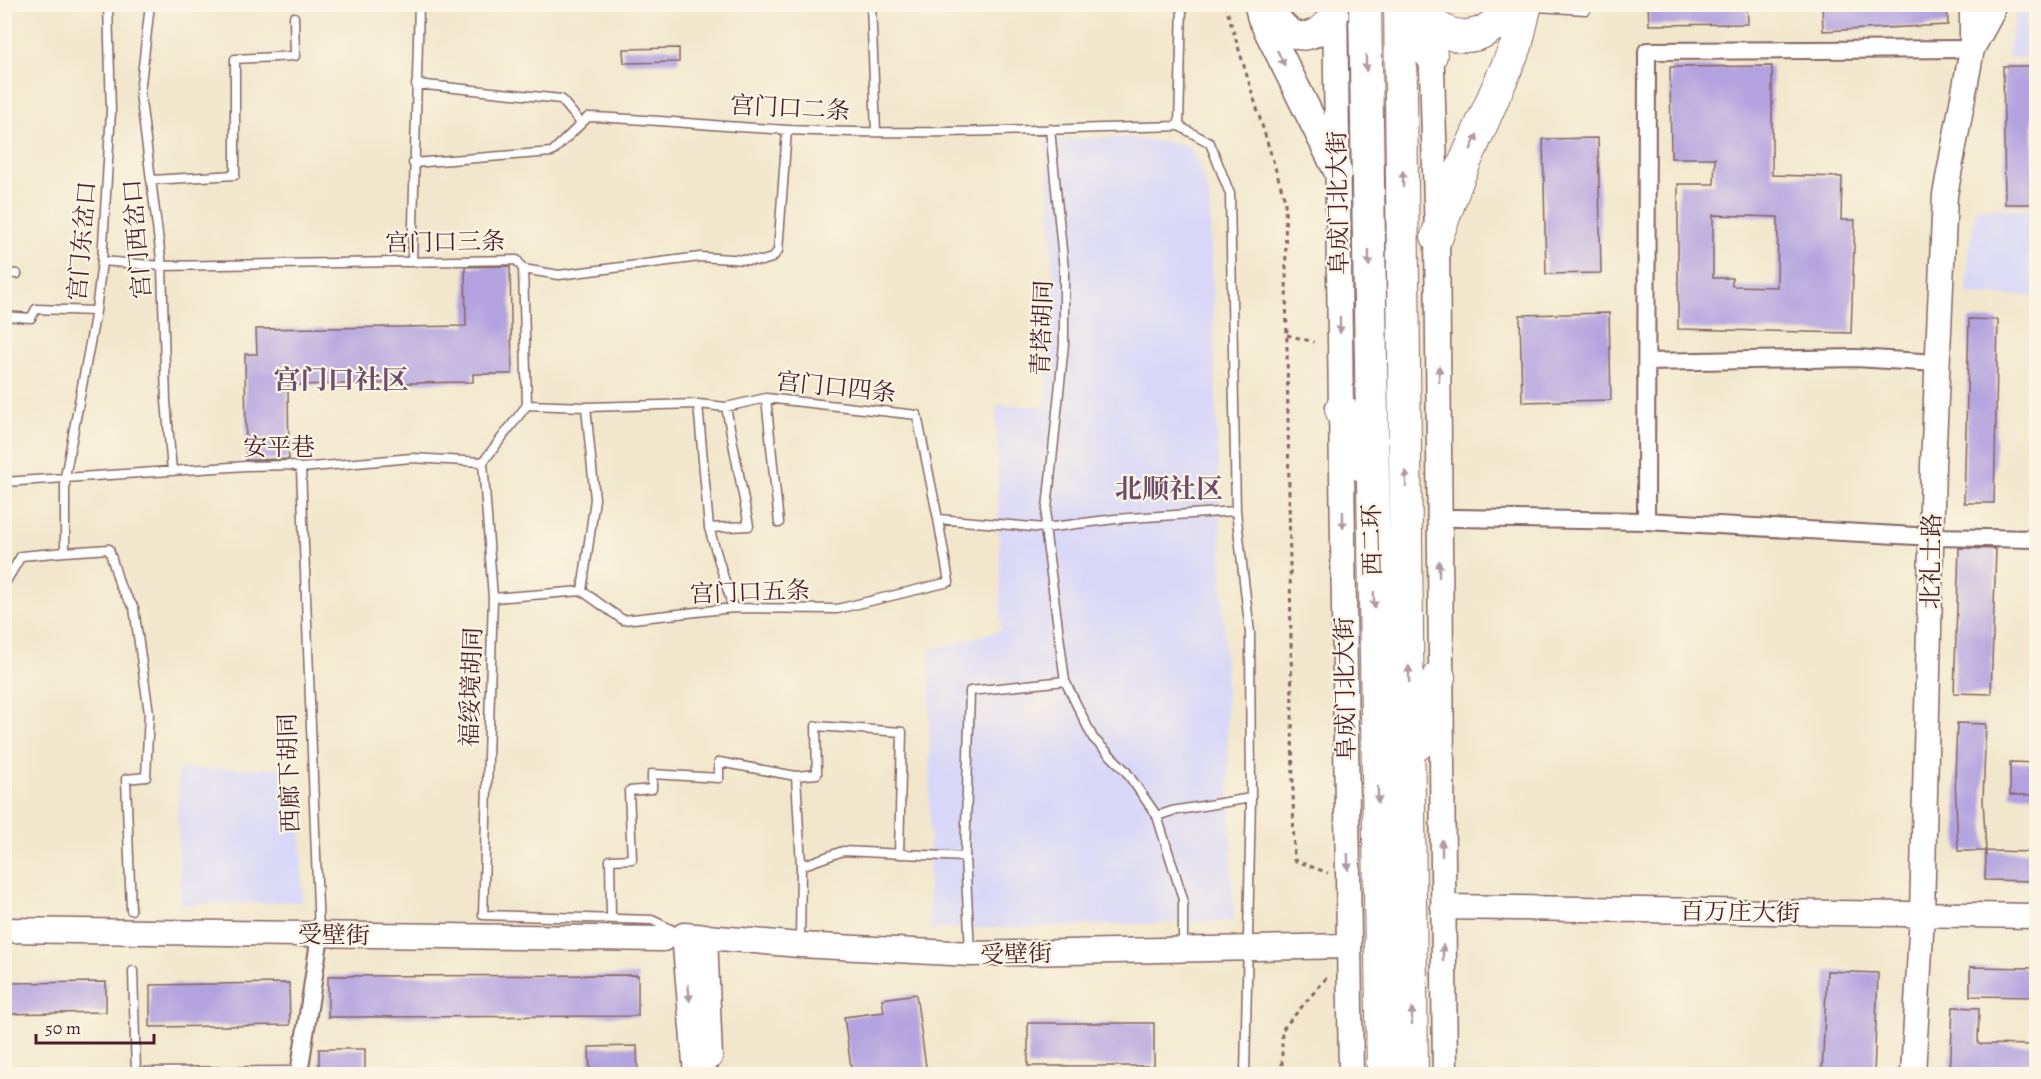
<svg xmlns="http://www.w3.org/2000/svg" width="2041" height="1079" font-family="Alegreya,'Noto Serif SC',serif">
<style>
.built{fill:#d8d7f8}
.building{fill:#b2a2df;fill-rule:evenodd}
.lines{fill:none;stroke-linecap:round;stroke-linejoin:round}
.lane-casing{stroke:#856563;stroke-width:11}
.street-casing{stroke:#856563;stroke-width:20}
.secondary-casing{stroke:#856563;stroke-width:27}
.primary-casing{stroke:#856563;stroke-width:30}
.highway-casing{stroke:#856563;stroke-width:34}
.path{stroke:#856563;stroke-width:3;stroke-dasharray:4.5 4.5;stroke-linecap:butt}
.lane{stroke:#fff;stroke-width:8}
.street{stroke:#fff;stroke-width:16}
.secondary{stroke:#fff;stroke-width:24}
.primary{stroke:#fff;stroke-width:27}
.highway{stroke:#fff;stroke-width:32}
.oneway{fill:#ae9aa0}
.labels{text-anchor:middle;stroke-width:4.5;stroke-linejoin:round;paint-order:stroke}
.street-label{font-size:24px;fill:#4a1f2b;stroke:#fcf5e5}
.quarter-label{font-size:27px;font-weight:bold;fill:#6e4d6a;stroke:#fcf5e5}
</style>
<rect width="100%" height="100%" fill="#fcf5e5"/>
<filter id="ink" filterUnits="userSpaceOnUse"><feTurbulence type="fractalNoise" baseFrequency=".0167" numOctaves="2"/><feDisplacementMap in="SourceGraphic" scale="12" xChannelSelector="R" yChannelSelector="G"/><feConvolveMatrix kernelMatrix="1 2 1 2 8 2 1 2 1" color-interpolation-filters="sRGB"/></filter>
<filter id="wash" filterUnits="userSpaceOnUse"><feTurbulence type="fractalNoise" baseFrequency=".008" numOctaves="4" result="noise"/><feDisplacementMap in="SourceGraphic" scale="24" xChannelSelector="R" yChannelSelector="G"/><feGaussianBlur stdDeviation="1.35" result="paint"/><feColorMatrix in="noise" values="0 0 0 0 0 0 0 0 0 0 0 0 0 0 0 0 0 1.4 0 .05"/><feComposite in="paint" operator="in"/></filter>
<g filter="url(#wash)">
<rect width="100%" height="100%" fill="#f2e7cc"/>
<path class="built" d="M2018 5H2036V58L2006 57Z
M1132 138 1190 146 1209 193 1234 921 929 930 930 650 1001 630 996 405 1044 406 1054 277 1045 139Z
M1976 208 2036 210V296L1967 294 1970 246Z
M282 768V787H300L303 902 180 905 177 769Z"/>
<g id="blocks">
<path class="building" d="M1648 4H1747L1748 24 1649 25Z
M1822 4H1947L1948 25 1823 31Z
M679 48V62L624 63 623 49Z
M1772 66V175L1842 177 1841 220H1855L1851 333 1678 329V184H1714L1715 158H1671L1670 67ZM1713 215 1778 217 1777 287 1732 286V278H1713Z
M2003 66H2032L2034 204H2005Z
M1598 138 1601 273 1546 274 1543 139Z
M510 266 512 374H473V382L288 385 289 459 246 460 245 354H257L256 329 466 326 465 267Z
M1609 313 1611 400 1522 402 1520 315Z
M1969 319 1998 320 1994 503H1964Z
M1959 548 1996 549 1991 694 1954 693Z
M1957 723 1986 724 1983 800 1986 851H1958L1955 778Z
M2010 762 2037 763V795H2010Z
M1986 851 2037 852V881L1985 880Z
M1970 967 2037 968V997L1970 996Z
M1827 971 1878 973 1874 1074H1822Z
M638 975V1016L328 1017V976Z
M106 982V1012L4 1014V983Z
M289 983 290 1025 150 1027V985Z
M916 994 927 1074H852L844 1017 884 1012 882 999Z
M1953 1007 1979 1008 1978 1044 2037 1045V1074H1950Z
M1028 1023H1154V1066H1028Z
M637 1046 638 1074H590L589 1047Z
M319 1049H365V1074H319Z"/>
</g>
</g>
<g filter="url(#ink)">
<use href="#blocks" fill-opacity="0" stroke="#856563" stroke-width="1.5"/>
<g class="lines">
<g class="lane-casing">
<path id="lane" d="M150 4 140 93 162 266 166 401 172 471
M871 4 876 132
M1182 4 1179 126 1210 143 1230 194 1236 511 1250 633 1251 798 1245 1074
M1538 7 1586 10
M416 84 561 99 581 123
M1050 129 1064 270V344L1045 528 1065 681 1093 738 1125 770 1157 816
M413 163 552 152 588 117C655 119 721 127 788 130 918 136 1049 129 1179 126
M152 180 235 175V59L295 56 294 17
M102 261 162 266 517 260 523 269 559 275 700 257 762 261 772 258 778 251 787 130
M412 262 419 4
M523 269 527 405
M4 273 17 274
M4 316 31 318 36 309 96 311
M766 398 779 523
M698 404 709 528 733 608
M527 405 586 407 698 404 726 407 766 398 917 415 938 519 1045 528 1115 519 1236 511
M483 462 493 598 483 915 652 920 683 935
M301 468 319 933
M4 482 246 466 290 465 301 468 412 458 483 462 527 405
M709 528 749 526 726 407
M65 552 109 549 120 586 134 608 149 713 146 777 126 779 131 910
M4 585 21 556 65 552V477L96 311 102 261 111 111 108 4
M582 591 595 499 586 407
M493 598 582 591 623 620 733 608 837 609 949 582 938 519
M796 776 817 774 816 726 902 732 899 854
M965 857 970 951
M801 866 843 851 965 857 970 691 1065 681
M611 917 610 860 632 859 629 791 652 789V774L719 778V762L796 776 801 866 800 942
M1183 947V899L1157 816 1172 811 1251 798
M133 971 136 1072 299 1071"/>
</g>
<g class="street-casing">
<path id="street" d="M1647 362 1856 358 1937 363
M1454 518 1646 521 1647 51 1972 49
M1646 521 1933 537 2036 539
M299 1074 319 942"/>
</g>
<g class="secondary-casing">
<path id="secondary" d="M1335 4 1351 1074
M1430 4 1437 236 1445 1074
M1972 49 1991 14 1993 4
M1443 907 2036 916
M4 930 663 939
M705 936 710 1057
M696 1074 684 935 800 945 971 954 1349 946
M1913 1074 1922 915 1933 466 1945 195 1972 49V4"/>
</g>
<g class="primary-casing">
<path id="primary" d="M1258 4 1261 17 1338 172
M1269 4C1278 23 1293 45 1317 32 1324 28 1330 20 1335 15"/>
</g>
<g class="highway-casing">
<path id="highway" d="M1365 4 1383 1074
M1400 4 1412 1074
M1401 8 1431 55
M1430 22C1436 26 1444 32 1451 34 1478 42 1498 26 1510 4
M1437 236 1458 178 1516 46 1526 4
M1341 409 1364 466
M1418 744 1439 677"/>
</g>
<path class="path" d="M1225 4 1285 200 1294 860 1328 873
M1287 335 1314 342
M1282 1074V1030L1328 976"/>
<use href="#lane" class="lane"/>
<use href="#street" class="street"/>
<use href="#secondary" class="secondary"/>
<use href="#primary" class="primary"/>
<use href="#highway" class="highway"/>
</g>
<defs><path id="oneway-solid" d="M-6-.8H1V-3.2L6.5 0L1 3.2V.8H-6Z" transform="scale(1.5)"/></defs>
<g class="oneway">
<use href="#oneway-solid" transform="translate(1281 58) rotate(64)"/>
<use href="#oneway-solid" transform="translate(1366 63) rotate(89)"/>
<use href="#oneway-solid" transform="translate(1474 142) rotate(-66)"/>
<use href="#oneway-solid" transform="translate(1403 179) rotate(-91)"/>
<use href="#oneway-solid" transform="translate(1369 258) rotate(89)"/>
<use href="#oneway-solid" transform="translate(1340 325) rotate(89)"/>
<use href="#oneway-solid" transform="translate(1439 374) rotate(-90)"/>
<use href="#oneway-solid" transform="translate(1406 479) rotate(-91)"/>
<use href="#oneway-solid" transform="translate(1343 520) rotate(89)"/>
<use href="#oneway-solid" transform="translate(1439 569) rotate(-90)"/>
<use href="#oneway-solid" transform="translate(1374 600) rotate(89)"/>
<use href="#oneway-solid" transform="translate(1409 674) rotate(-91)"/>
<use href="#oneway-solid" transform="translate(1378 795) rotate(89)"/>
<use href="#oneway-solid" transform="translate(1442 848) rotate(-91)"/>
<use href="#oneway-solid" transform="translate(1348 862) rotate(89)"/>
<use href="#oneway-solid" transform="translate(1443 953) rotate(-91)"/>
<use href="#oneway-solid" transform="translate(689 993) rotate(85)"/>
<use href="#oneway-solid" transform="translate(1412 1016) rotate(-90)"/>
</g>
</g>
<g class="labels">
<g class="street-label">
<text transform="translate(790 108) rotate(3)" y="8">宫门口二条</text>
<text transform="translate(1338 203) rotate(-91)" y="8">阜成门北大街</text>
<text transform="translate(137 239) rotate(-95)" y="8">宫门西岔口</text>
<text transform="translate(82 241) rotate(-85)" y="8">宫门东岔口</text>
<text transform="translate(445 242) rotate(-1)" y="8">宫门口三条</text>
<text transform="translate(1042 328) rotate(-88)" y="8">青塔胡同</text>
<text transform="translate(836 387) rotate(6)" y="8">宫门口四条</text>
<text x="279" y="455">安平巷</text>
<text transform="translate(1372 540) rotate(-91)" y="8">西二环</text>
<text transform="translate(1931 561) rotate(-89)" y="8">北礼士路</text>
<text transform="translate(750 592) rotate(-2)" y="8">宫门口五条</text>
<text transform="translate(471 687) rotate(-88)" y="8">福绥境胡同</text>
<text transform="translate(1345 689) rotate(-91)" y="8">阜成门北大街</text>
<text transform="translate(289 773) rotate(-92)" y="8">西廊下胡同</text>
<text transform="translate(1740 912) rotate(1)" y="8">百万庄大街</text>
<text transform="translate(334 935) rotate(1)" y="8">受壁街</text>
<text transform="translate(1016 954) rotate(-1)" y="8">受壁街</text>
</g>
<g class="quarter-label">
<text x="341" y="389">宫门口社区</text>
<text x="1169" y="498">北顺社区</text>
</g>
</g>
<rect width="2041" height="1079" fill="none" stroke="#fcf5e5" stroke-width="24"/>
<path d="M36 1034v9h118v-9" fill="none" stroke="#4a1f2b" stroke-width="3"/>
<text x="45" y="1034" font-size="18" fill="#4a1f2b" stroke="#fcf5e5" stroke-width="4.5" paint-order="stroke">50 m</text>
</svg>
